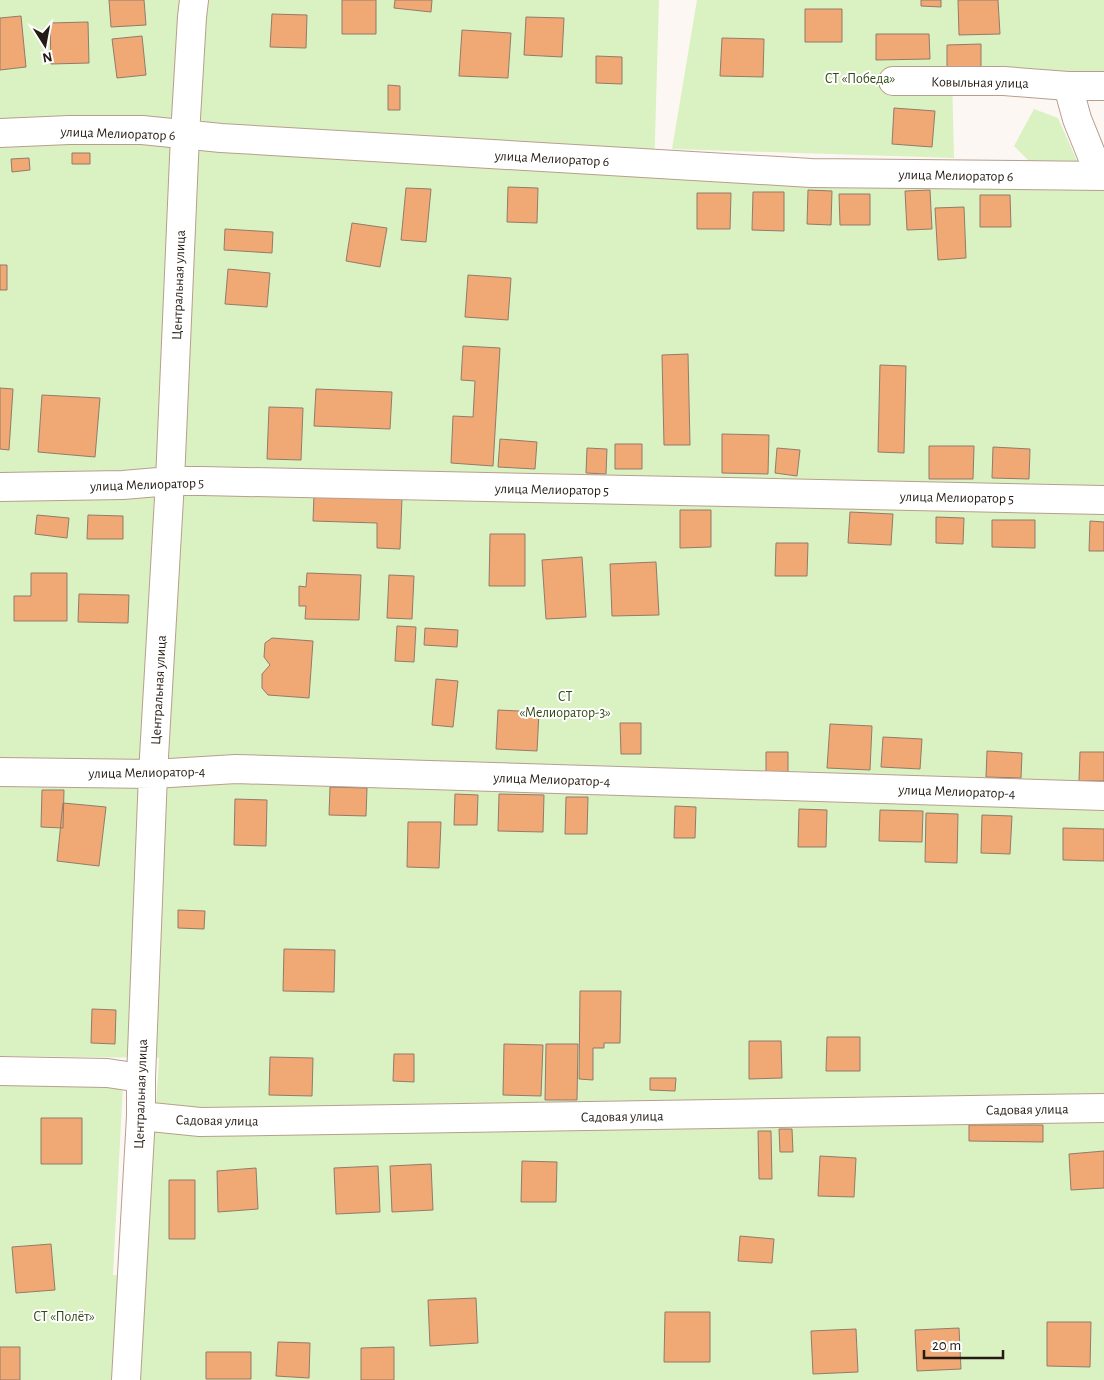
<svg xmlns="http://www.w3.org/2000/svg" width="1104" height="1380" font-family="'Alegreya Sans',sans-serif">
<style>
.green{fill:#daf1c2}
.building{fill:#f0a874;stroke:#937b6a}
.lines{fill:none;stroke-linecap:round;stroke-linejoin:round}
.street-casing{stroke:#b89e8d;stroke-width:30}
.street{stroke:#fff;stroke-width:28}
.labels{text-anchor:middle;stroke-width:4;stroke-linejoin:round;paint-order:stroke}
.park-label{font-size:14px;fill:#334a14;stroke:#fff}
.street-label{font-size:14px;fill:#241b14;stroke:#fff}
</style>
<rect width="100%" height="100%" fill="#fcf7f3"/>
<path class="green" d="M0 0H659L654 172 1104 182V1380H0V1083L123 1084 113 1275 145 1276 159 1058 0 1056Z
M697 0H1104V75L952 74 954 158 672 149Z
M1034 109 1058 118 1077 161 1033 165 1014 146Z"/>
<path class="building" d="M109 0H144L146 25 111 27Z
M342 0H376V34H342Z
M395 0H432L431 12 394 8Z
M921 0H941V7L921 6Z
M958 0H998L1000 34 959 35Z
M805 9H842V42H805Z
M272 14 307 15 306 48 270 47Z
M21 16 26 67 0 70V18Z
M526 17 564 18 562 57 524 55Z
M88 22 89 63 51 64 50 23Z
M462 30 511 33 508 78 459 76Z
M876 34H929L930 59 876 60Z
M142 36 146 75 117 78 112 39Z
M722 38 764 39 763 77 720 76Z
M981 44V68L947 69V45Z
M596 56 622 57V84L596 83Z
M388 85 400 86V110H388Z
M894 108 935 111 932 147 892 144Z
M72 153H90V164H72Z
M29 158 30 170 12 172 11 159Z
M508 187 538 188 537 223 507 222Z
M406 188 431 189 426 242 401 240Z
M808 190 832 191 831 225 807 224Z
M930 190 932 229 907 230 905 191Z
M753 192H784V231L752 230Z
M697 193H731L730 229H697Z
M839 194H870V225H840Z
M980 195H1010L1011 227H980Z
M964 207 966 258 938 260 935 208Z
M352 223 387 228 380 267 346 261Z
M225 229 273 232 272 253 224 250Z
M0 265H7V290H0Z
M228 269 270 273 267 307 225 304Z
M468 275 511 278 508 320 465 317Z
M463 346 500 348 493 466 451 463 453 416 473 417 475 381 461 380Z
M688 354 690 445H664L662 355Z
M880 365 906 366 904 453 878 452Z
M0 388 13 389 9 450 0 449Z
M316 389 392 392 390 429 314 426Z
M42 395 100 398 95 457 38 452Z
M269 407 303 408 301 460 267 459Z
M722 434 769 435 768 474 722 473Z
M500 439 537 442 535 469 498 467Z
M615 444H642V469H615Z
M929 446H974L973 479H929Z
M993 447 1030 449 1029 479 992 478Z
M587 448 607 449 606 474 586 473Z
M777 448 800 450 797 476 775 473Z
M314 495 402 498 400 549 377 548V523L313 521Z
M680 510H711V547L680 548Z
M850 512 893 514 891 545 848 543Z
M37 515 69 518 67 538 35 534Z
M88 515 123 516V539H87Z
M936 517 964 518 963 544 936 543Z
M992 520H1035V548L992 547Z
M1090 521 1104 522V551H1089Z
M490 534H525V586H489Z
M776 543H808L807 576H775Z
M582 557 586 617 546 619 542 560Z
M656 562 659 615 612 616 610 564Z
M31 573H67V621H14V596H31Z
M307 573 361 575 359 620 305 619 306 606H299V586L306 587Z
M389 575 414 576 412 619 387 618Z
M79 594 129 595 128 623 78 622Z
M397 626 416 627 414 662 395 661Z
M425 628 458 630 457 647 424 645Z
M272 638 313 641 309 698 268 695 262 688V674L270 665 264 657 265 643Z
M436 679 458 681 453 727 432 725Z
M498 710 539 712 537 751 496 749Z
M620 723H641V754H621Z
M830 724 872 726 870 770 827 768Z
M883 737 922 739 920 769 881 767Z
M987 751 1022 753 1021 778 986 777Z
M766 752H788V775H766Z
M1080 752H1104V781H1079Z
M330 787 367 788 366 816 329 815Z
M42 790H64L63 828 41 827Z
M455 794 478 795 477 825H454Z
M499 794 544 795 543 832 498 831Z
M566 797H588L587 834H565Z
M235 799 267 800 266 846 234 845Z
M63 803 106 807 99 866 57 861Z
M675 806 696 807 695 838H674Z
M799 809 827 810 826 847H798Z
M880 810 923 811 922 842 879 841Z
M926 813 958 814 957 863 925 862Z
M982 815 1012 816 1010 854 981 853Z
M408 822H441L439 868 407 867Z
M1063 828 1104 829V861L1063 860Z
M178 910 205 911 204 929 178 928Z
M284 949 335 950 334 992 283 991Z
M580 991H621L620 1043H604V1048H593V1080L579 1079Z
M92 1009 116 1010 115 1044 91 1043Z
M827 1037H860V1071H826Z
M749 1041H781L782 1078 749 1079Z
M504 1044 543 1045 541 1096 503 1095Z
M546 1044H578L577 1100H545Z
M394 1054H414V1082L393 1081Z
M270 1057 313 1058 312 1096 269 1095Z
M650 1078H676L675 1091 650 1090Z
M41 1118H82V1164H41Z
M969 1125H1043V1142L969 1141Z
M779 1129H792L793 1152H780Z
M758 1131H771L772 1179H759Z
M1104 1151V1188L1071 1190 1069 1154Z
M820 1156 856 1158 854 1197 818 1196Z
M522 1161 557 1162 556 1202H521Z
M431 1164 433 1210 392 1212 390 1166Z
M378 1166 380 1212 336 1214 334 1168Z
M256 1168 258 1209 218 1212 217 1171Z
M169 1180H195V1239H169Z
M740 1236 774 1239 772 1263 738 1261Z
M51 1244 55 1290 16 1293 12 1247Z
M476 1298 478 1343 430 1346 428 1300Z
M665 1312H710V1362H664Z
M1047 1322H1091L1090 1367 1047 1366Z
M959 1328 961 1369 917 1371 915 1330Z
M856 1329 858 1372 813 1374 811 1331Z
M278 1342 310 1343 309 1378 276 1376Z
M0 1347H20V1380H0Z
M394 1347V1380H361V1348Z
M206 1352H251V1379H206Z"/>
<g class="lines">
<g class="street-casing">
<path id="street" d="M893 81H1004L1068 86 1077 119 1100 176
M1068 86H1104
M0 133 69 130H142L221 138 811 173 1104 176
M0 487 123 485 170 481H202L1104 500
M0 772 153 774 236 769 1104 796
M0 1071 107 1073 141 1078
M141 1116 200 1122 1104 1108
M126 1380 141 1116V1078L153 774 170 481 185 135 192 17 194 0"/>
</g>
<use href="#street" class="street"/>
</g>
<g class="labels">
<g class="park-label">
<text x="860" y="83">СТ «Победа»</text>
<text x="565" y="701">СТ<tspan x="565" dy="16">«Мелиоратор-3»</tspan></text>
<text x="64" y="1321">СТ «Полёт»</text>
</g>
<g class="street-label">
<text transform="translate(980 82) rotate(1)" y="5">Ковыльная улица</text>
<text transform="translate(118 133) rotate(2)" y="5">улица Мелиоратор 6</text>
<text transform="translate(552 158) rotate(3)" y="5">улица Мелиоратор 6</text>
<text transform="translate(956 175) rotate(1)" y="5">улица Мелиоратор 6</text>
<text transform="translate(178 285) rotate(-88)" y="5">Центральная улица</text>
<text transform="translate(147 484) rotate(-2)" y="5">улица Мелиоратор 5</text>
<text transform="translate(552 489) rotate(1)" y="5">улица Мелиоратор 5</text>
<text transform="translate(957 497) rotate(1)" y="5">улица Мелиоратор 5</text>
<text transform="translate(158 690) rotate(-87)" y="5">Центральная улица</text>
<text transform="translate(147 772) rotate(-1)" y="5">улица Мелиоратор-4</text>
<text transform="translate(552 779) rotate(2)" y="5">улица Мелиоратор-4</text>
<text transform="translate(957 791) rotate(2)" y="5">улица Мелиоратор-4</text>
<text transform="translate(140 1094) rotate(-88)" y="5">Центральная улица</text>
<text transform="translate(1027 1109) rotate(-1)" y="5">Садовая улица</text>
<text transform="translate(622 1116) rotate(-1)" y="5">Садовая улица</text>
<text transform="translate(217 1120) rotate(1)" y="5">Садовая улица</text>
</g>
</g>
<g transform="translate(45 45) rotate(169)" stroke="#ffffff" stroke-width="4" paint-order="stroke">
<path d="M0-4L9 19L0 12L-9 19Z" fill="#241b14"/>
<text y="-8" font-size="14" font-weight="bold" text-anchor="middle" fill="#241b14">N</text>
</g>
<path d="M924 1350v8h79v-8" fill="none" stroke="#241b14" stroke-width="2.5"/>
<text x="932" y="1350" font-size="15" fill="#241b14" stroke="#ffffff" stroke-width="4" paint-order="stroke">20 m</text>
</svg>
